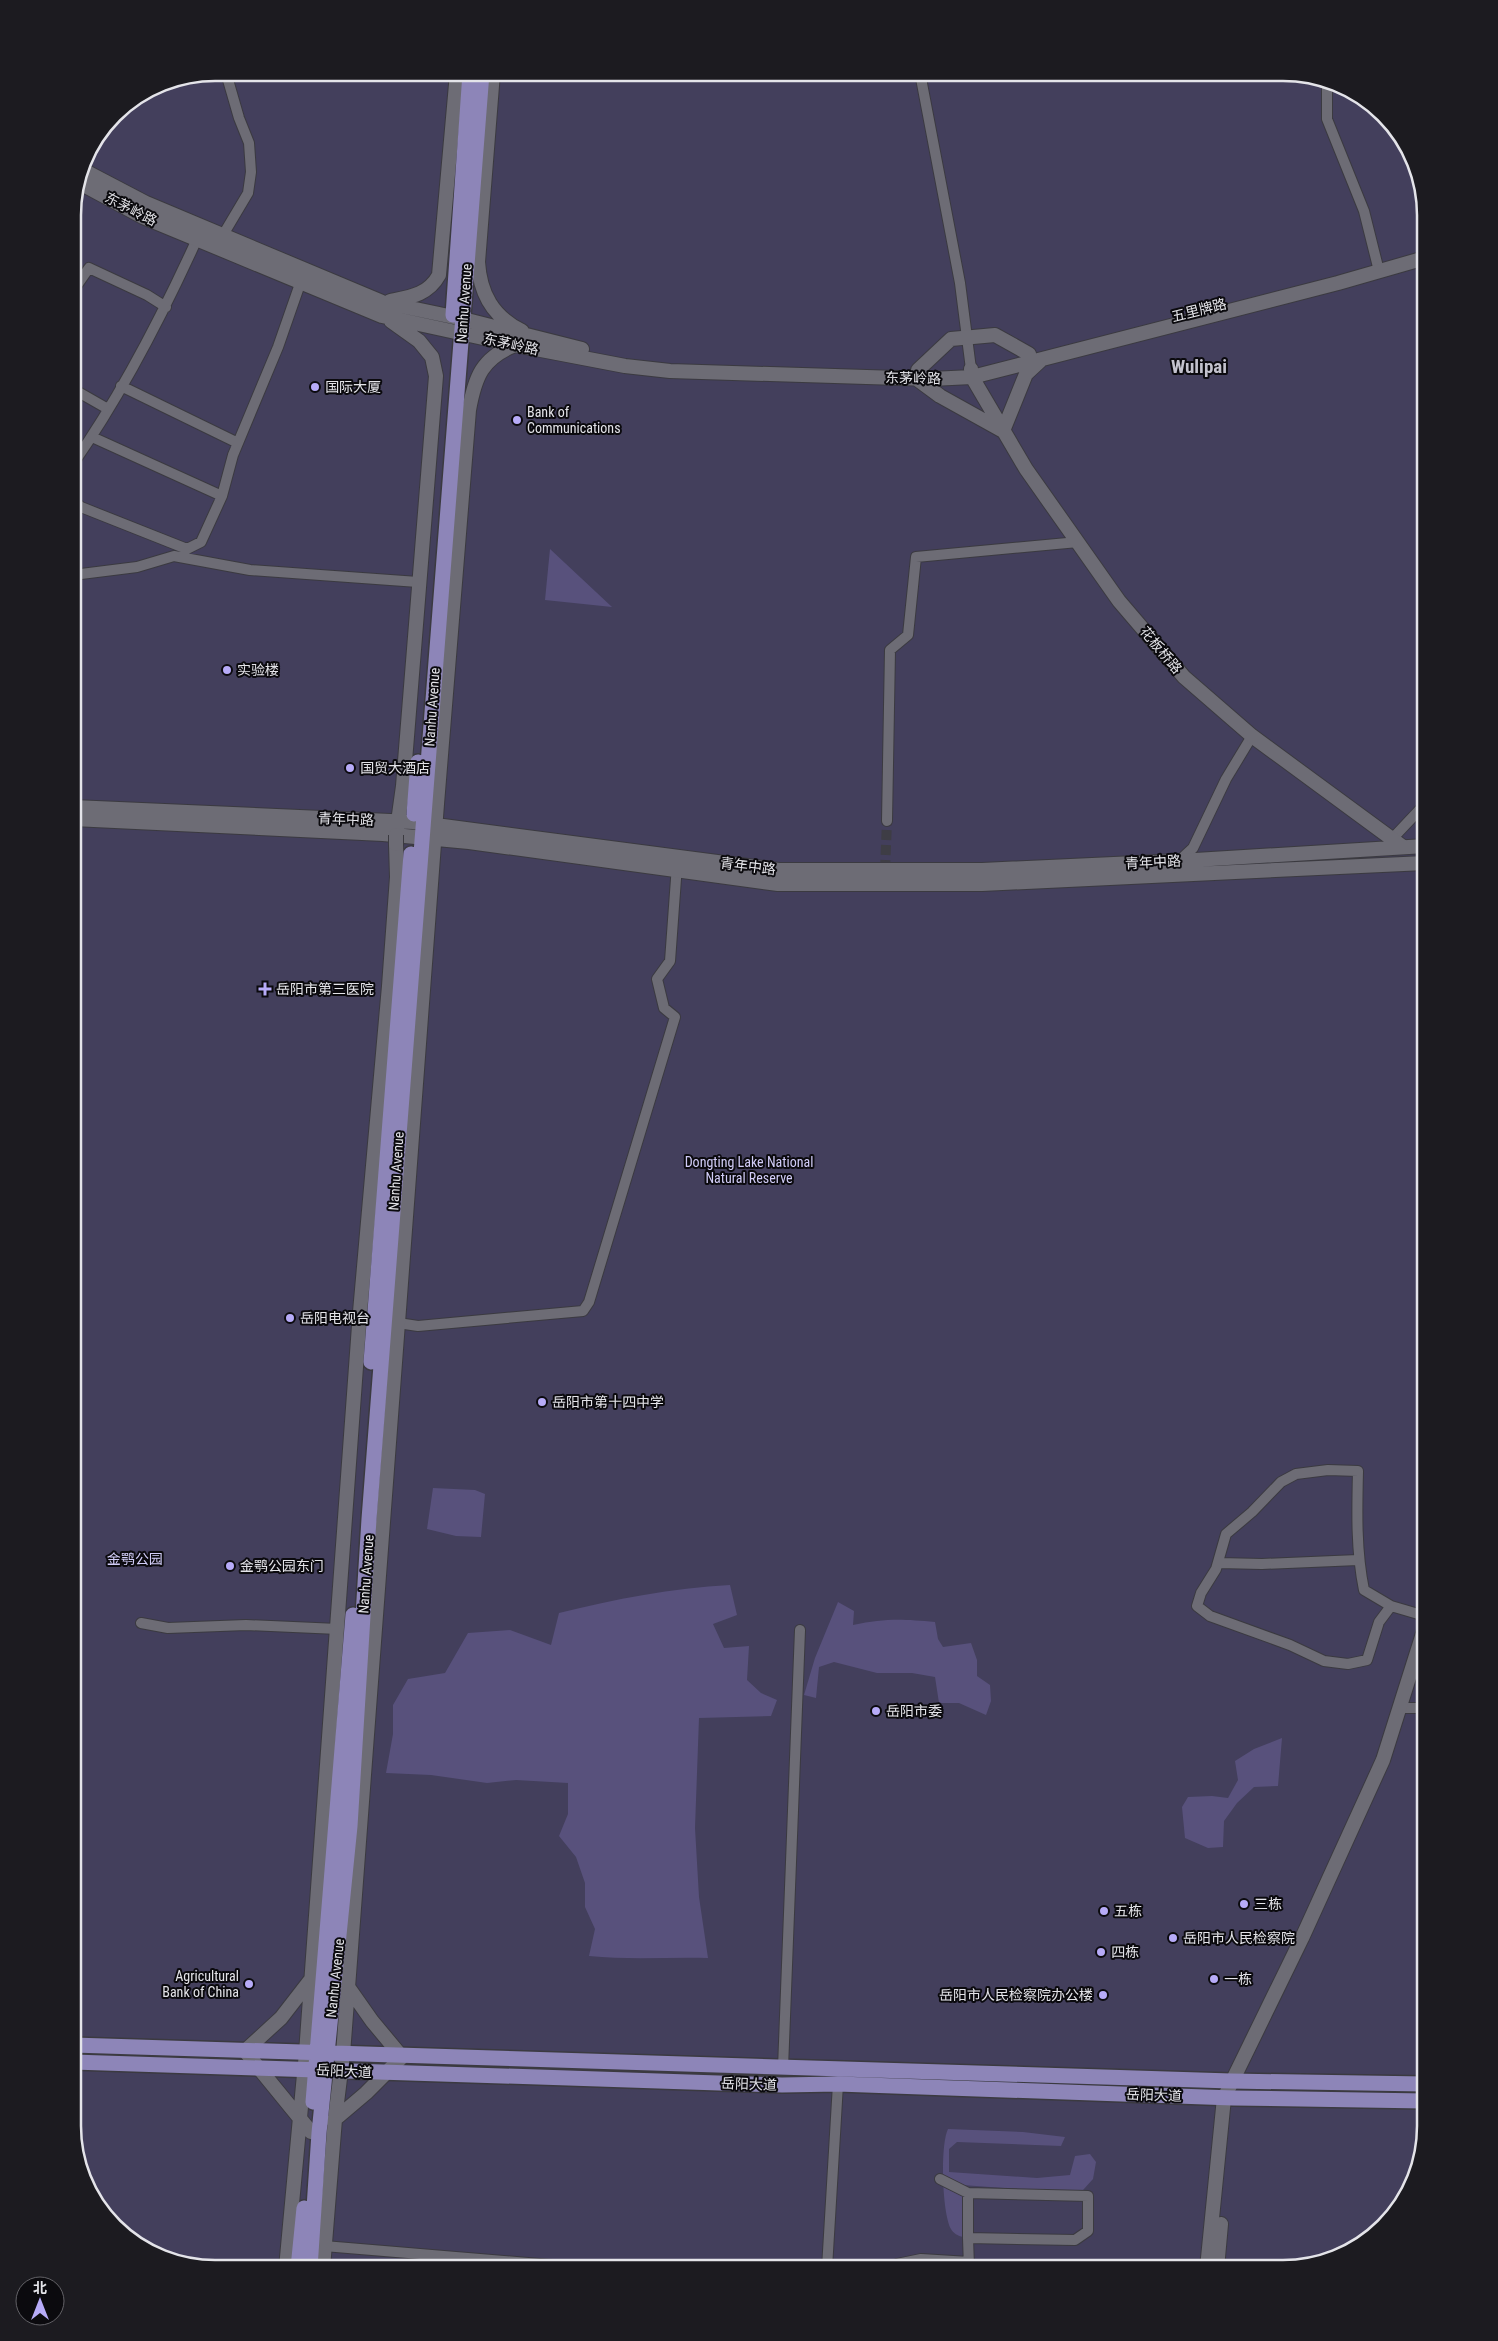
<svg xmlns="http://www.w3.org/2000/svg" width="1498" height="2341" font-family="'Roboto Condensed','Noto Sans SC',sans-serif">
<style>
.green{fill:#433f5c}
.forest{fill:#58517c}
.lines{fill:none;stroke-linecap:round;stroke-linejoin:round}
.street-tunnel{stroke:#3e3d45;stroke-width:10;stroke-dasharray:10 5;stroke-linecap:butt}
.street-casing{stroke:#3b3a40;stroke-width:12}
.secondary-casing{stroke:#3b3a40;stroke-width:16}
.primary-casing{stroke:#3b3a40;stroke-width:18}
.street{stroke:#6d6c75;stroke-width:10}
.secondary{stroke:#6d6c75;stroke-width:14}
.primary{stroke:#8d85b8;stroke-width:15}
.secondary-bridge-casing{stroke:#3b3a40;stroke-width:16;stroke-linecap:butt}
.secondary-bridge{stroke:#6d6c75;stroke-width:14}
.poi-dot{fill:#b7abf8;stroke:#0b0a0e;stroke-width:2}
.labels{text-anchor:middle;stroke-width:4;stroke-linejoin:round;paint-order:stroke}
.street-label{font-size:14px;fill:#e4e4e9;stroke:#0b0a0e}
.poi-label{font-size:14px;fill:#e4e4e9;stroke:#0b0a0e;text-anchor:start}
.park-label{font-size:14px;fill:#d2cdf8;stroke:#0b0a0e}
.district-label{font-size:19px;font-weight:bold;fill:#c3c2cd;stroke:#0b0a0e}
.rim{fill:none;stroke:#e4e4e9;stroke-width:2.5}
</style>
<rect width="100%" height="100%" fill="#212028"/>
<path class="green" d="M215 73H1293L1362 96 1411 152 1425 215V2126L1402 2205 1346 2254 1283 2268H206L136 2245 87 2189 73 2126V206L83 160 114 114 161 83Z"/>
<path class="forest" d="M550 549 612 607 545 600Z
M433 1488 475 1490 485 1494 481 1537 456 1536 427 1529Z
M730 1585 737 1615 713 1624 724 1648 749 1646 747 1680 761 1693 777 1700 771 1716 699 1718 695 1828 699 1897 708 1958C668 1957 629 1960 589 1956L595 1929 585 1907V1883L576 1857 559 1836 568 1814V1783L516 1780 487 1783 431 1775 386 1773 393 1734V1705L408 1679 445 1673 468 1633 510 1630 551 1645 559 1613C615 1599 672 1588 730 1585Z
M838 1602 854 1611 853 1625C885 1618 903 1619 935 1622L938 1639 943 1647 971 1643 977 1660V1676L990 1685 991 1701 986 1715 959 1703H939L935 1677 912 1673H877L834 1662 819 1667 816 1698 804 1695 815 1658Z
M1282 1738 1278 1786 1254 1787 1237 1803 1224 1821 1223 1847 1208 1848 1185 1838 1182 1807 1188 1797 1212 1796 1228 1798 1238 1780 1235 1761 1254 1749Z
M948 2129 1023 2132 1065 2137 1061 2146 957 2142 949 2149V2172L1037 2178 1070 2175 1075 2156 1090 2154 1096 2162 1093 2179 1083 2190H1032L962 2185 965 2211 963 2237C958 2236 953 2233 951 2229 942 2213 940 2145 948 2129Z"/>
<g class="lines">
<path class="street-tunnel" d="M885 870 887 821"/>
<g class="street-casing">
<path id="street" d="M920 73 960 283 971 369
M1327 84V119L1364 211 1379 271
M223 235 248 193 251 172 249 143 239 118 226 73
M73 291 89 268 147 295 166 307
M121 386 238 443
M73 389 108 409
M92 437 222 496
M73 464C122 394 162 316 197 239
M73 500 81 507 187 549 201 542 222 496 233 455 278 347 301 281
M73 575 137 567 174 556 250 570 418 582
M887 821 890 650 908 635 916 557 1078 542
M1392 839 1425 804
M1179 861 1193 848 1226 779 1252 736
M398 1323 418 1326 583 1311 589 1302 675 1017 664 1008 657 979 670 961 677 865
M1219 1563 1262 1564 1358 1560
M1391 1606 1379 1622 1367 1660 1348 1664 1324 1661 1290 1645 1210 1616 1197 1606 1201 1593 1216 1569 1226 1534 1252 1512 1281 1482 1296 1474 1328 1470 1358 1471C1357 1511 1356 1551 1364 1590L1391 1606 1425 1616
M141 1623 168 1628 246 1625 338 1629
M1400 1708H1425
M783 2068 800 1630
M940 2179 968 2193 1088 2196V2231L1075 2240 968 2238V2193
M968 2238 969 2267
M324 2246 587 2268
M827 2268 838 2084
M897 2268V2264L921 2259 969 2262"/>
</g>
<g class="secondary-casing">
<path id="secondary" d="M493 73 478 262C480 294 493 317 522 331
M81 169 146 203 382 302 463 319 582 349
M78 182 143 217 382 316 515 345 625 366 670 371 931 379 972 377 1338 283 1425 258
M390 301C410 297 428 295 439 275L457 73
M391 321 419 341 432 357 436 376 403 786 397 829
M971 369 972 377 1026 469 1119 601 1184 677 1252 736 1403 847
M918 370 951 339 995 335 1029 354
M917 379 940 396 1003 431 1026 374 1040 361
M73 807 413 822 779 870H982L1179 861 1425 846
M73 819 383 834 469 842 778 884H982L1425 863
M333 2121 366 2093 402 2057 372 2021 346 1984
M311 2132 245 2051 281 2018 312 1978
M286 2268 306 2053 360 1312 389 986 397 877 396 844
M323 2268 335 2119 343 2054 437 804 469 410C475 377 482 358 515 345
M1207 2268 1224 2098 1302 1938 1383 1760 1425 1627
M1217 2268 1221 2224"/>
</g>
<g class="primary-casing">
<path id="primary" d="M453 315 470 73
M414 814 418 762
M371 1362 411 854
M73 2045 1231 2081 1425 2084
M73 2062 782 2085 838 2084 1233 2098 1425 2101
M313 2102 353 1615
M298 2268 304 2208
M310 2268 319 2133 350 1826 369 1519 482 73"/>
</g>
<use href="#street" class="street"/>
<use href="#secondary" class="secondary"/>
<use href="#primary" class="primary"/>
<g class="secondary-bridge-casing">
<path id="secondary-bridge" d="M396 835V844"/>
</g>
<use href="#secondary-bridge" class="secondary-bridge"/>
</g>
<g class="poi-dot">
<circle cx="315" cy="387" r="5"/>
<circle cx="517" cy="420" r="5"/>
<circle cx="227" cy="670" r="5"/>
<circle cx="350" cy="768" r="5"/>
<path d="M262.5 981.5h5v5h5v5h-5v5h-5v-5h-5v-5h5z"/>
<circle cx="290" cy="1318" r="5"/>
<circle cx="542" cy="1402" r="5"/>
<circle cx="230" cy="1566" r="5"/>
<circle cx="876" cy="1711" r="5"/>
<circle cx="1244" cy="1904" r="5"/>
<circle cx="1104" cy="1911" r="5"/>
<circle cx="1173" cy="1938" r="5"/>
<circle cx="1101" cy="1952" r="5"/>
<circle cx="1214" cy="1979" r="5"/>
<circle cx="249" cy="1984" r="5"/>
<circle cx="1103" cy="1995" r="5"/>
</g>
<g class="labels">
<g class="street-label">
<text transform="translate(131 209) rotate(27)" y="5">东茅岭路</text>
<text transform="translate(464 303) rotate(-86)" y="5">Nanhu Avenue</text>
<text transform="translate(1199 310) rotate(-14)" y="5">五里牌路</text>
<text transform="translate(511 344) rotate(12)" y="5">东茅岭路</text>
<text transform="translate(913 378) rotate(1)" y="5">东茅岭路</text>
<text transform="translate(1161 650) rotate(50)" y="5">花板桥路</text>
<text transform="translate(432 707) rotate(-86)" y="5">Nanhu Avenue</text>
<text transform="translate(346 819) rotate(2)" y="5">青年中路</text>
<text transform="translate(1153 862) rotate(-3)" y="5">青年中路</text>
<text transform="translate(748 866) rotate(7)" y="5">青年中路</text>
<text transform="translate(396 1171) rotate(-86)" y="5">Nanhu Avenue</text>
<text transform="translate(366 1574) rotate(-86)" y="5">Nanhu Avenue</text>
<text transform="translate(335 1978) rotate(-84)" y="5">Nanhu Avenue</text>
<text transform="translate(344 2071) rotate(3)" y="5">岳阳大道</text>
<text transform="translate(749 2084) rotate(2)" y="5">岳阳大道</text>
<text transform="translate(1154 2095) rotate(2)" y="5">岳阳大道</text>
</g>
<g class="poi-label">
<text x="325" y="392">国际大厦</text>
<text x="527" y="417">Bank of<tspan x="527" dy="16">Communications</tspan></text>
<text x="237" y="675">实验楼</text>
<text x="360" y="773">国贸大酒店</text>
<text x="276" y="994">岳阳市第三医院</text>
<text x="300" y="1323">岳阳电视台</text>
<text x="552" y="1407">岳阳市第十四中学</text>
<text x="240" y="1571">金鹗公园东门</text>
<text x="886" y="1716">岳阳市委</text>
<text x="1254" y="1909">三栋</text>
<text x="1114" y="1916">五栋</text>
<text x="1183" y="1943">岳阳市人民检察院</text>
<text x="1111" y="1957">四栋</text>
<text x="239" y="1981" text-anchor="end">Agricultural<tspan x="239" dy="16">Bank of China</tspan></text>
<text x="1224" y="1984">一栋</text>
<text x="1093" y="2000" text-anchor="end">岳阳市人民检察院办公楼</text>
</g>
<g class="park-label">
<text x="749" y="1167">Dongting Lake National<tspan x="749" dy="16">Natural Reserve</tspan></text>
<text x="135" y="1564">金鹗公园</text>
</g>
<g class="district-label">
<text x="1199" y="373">Wulipai</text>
</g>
</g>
<path d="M0 0H1498V2341H0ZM215 81H1283A134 134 0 0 1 1417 215V2126A134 134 0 0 1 1283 2260H215A134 134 0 0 1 81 2126V215A134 134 0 0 1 215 81Z" fill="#1c1b20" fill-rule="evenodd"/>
<path class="rim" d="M215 81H1283A134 134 0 0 1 1417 215V2126A134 134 0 0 1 1283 2260H215A134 134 0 0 1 81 2126V215A134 134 0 0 1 215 81Z"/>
<g transform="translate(40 2301)"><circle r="24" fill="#0b0a0e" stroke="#626166"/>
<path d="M0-4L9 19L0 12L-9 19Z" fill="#b7abf8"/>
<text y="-8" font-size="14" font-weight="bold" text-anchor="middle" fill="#e4e4e9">北</text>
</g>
</svg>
